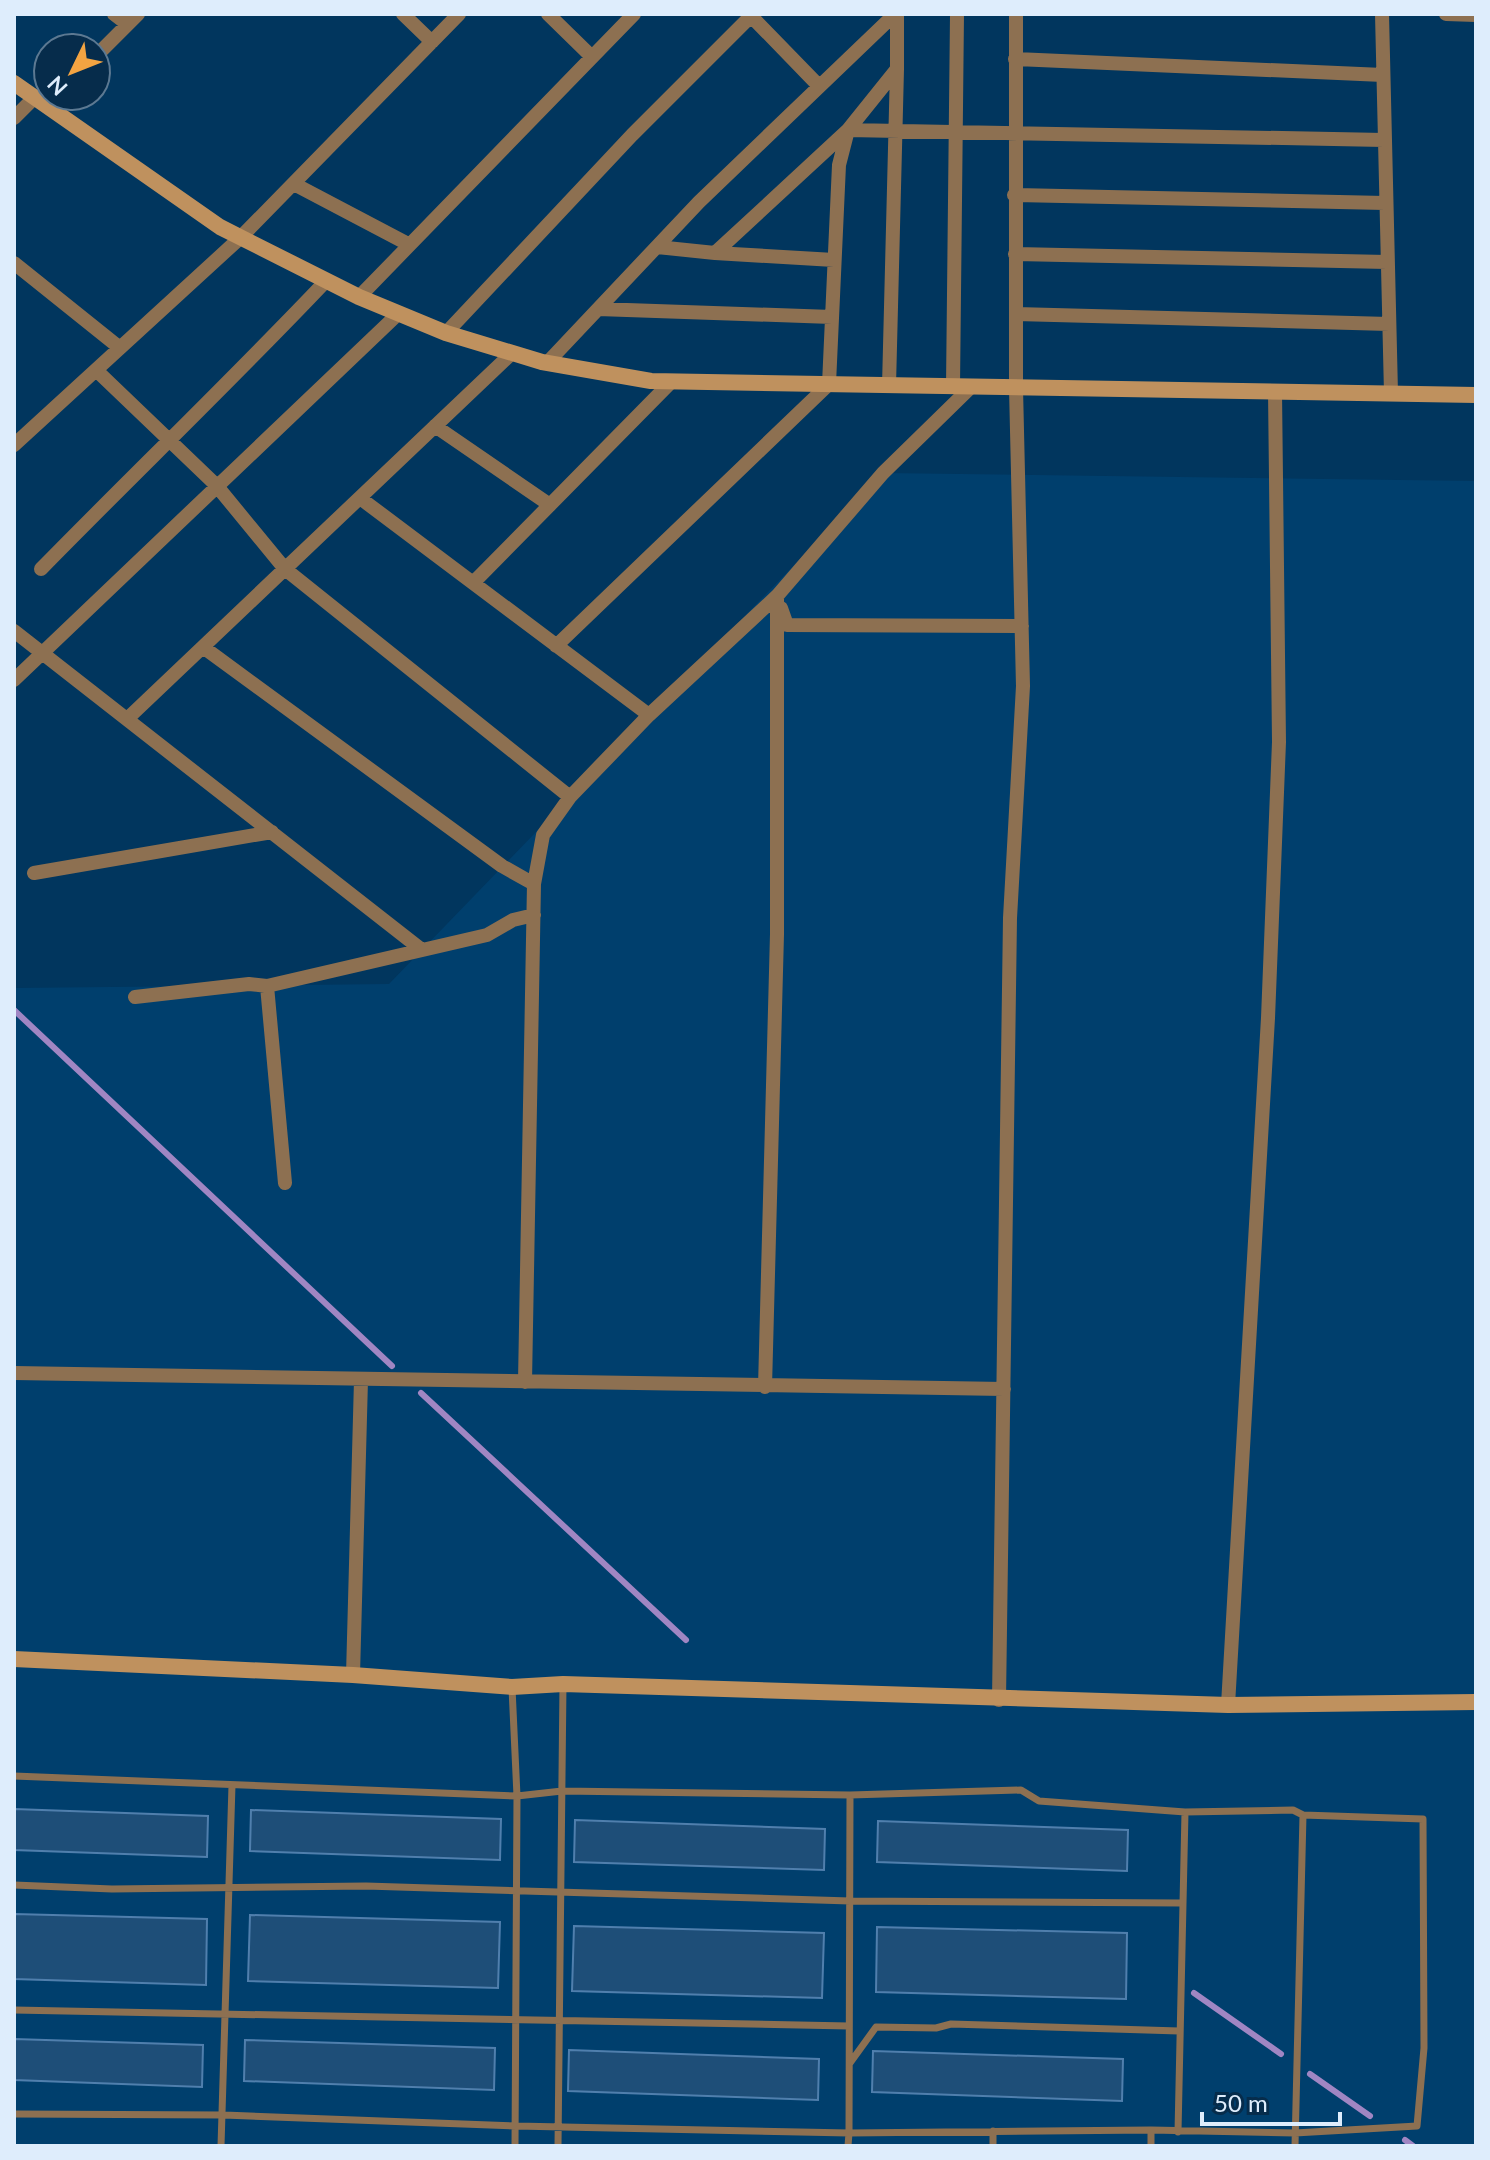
<svg xmlns="http://www.w3.org/2000/svg" width="1490" height="2160" font-family="Lato,sans-serif">
<style>
.built{fill:#003f6d}
.lines{fill:none;stroke-linecap:round;stroke-linejoin:round}
.stream{stroke:#a086c3;stroke-width:6}
.building{fill:#1e4e78;stroke:#507fad;stroke-width:2}
.lane{stroke:#8d7051;stroke-width:7}
.street{stroke:#8d7051;stroke-width:14}
.secondary{stroke:#bf915e;stroke-width:16}
</style>
<rect width="100%" height="100%" fill="#01365e"/>
<path class="built" d="M883 473 1476 481V2146H14V988L389 984Z"/>
<g class="lines">
<path class="stream" d="M14 1010 392 1366
M421 1393 686 1640
M1194 1993 1281 2054
M1310 2074 1370 2116
M1405 2140 1413 2146"/>
</g>
<path class="building" d="M14 1809 208 1816 207 1857 14 1850Z
M251 1810 501 1819 500 1860 250 1851Z
M575 1820 825 1829 824 1870 574 1862Z
M878 1821 1128 1830 1127 1871 877 1862Z
M14 1914 207 1919 206 1985 14 1979Z
M250 1915 500 1922 498 1988 248 1981Z
M574 1926 824 1933 822 1998 572 1991Z
M877 1927 1127 1933 1126 1999 876 1992Z
M14 2039 203 2045 202 2087 14 2080Z
M245 2040 495 2048 494 2090 244 2081Z
M569 2050 819 2059 818 2100 568 2091Z
M873 2051 1123 2059 1122 2101 872 2092Z"/>
<g class="lines">
<path class="lane" d="M512 1688 517 1796 515 2146
M14 1776 517 1796 562 1791 850 1795
M14 1885 112 1889 366 1886 850 1901 1181 1903
M14 2010 849 2026
M850 2063 876 2027 936 2028 951 2024 1179 2031
M14 2114 224 2115 516 2126 849 2133 1151 2130 1295 2133 1417 2126 1424 2048 1423 1819 1303 1815 1293 1810 1185 1812 1039 1801 1021 1790 850 1795 849 2133 848 2146
M1151 2130V2146
M1178 2132 1185 1812
M221 2146 232 1785
M558 2146 563 1684
M993 2146V2131
M1295 2146 1303 1815"/>
<path class="street" d="M114 14 127 24
M403 14 432 42
M548 14 592 57
M1382 14 1391 393
M1446 14 1476 15
M751 16 819 86
M96 56 138 14
M1015 59 1383 75
M48 106 58 96
M14 118 34 98
M294 184 408 244
M1014 195 1385 203
M657 247 715 253 848 130 1384 140
M715 253 834 260
M1015 254 1387 262
M14 263 120 348
M359 297 634 14
M598 309 832 317
M1016 314 1389 324
M446 333 632 135 753 14
M547 363 699 202 895 14
M96 370 216 485 285 569 570 797
M889 386 897 69
M953 387 957 14
M435 426 550 505
M14 445 240 238 459 14
M360 498 649 715
M41 569C135 473 232 380 325 282
M473 583 672 381
M781 608 787 625 1022 626
M14 631 422 950
M556 646 829 384 839 165 848 130 897 69V14
M203 647 502 866 534 884
M14 680 399 313
M127 719 512 353
M34 873 272 832
M267 986 285 1183
M135 997 249 984 267 986 487 935 513 920 534 915
M14 1373 1004 1389
M525 1382 534 884 543 835 570 797 649 715 777 596 883 473 971 387
M765 1387 777 934V596
M353 1675 361 1380
M999 1700 1010 918 1023 686 1016 388V14
M1228 1705 1268 1018 1279 742 1275 391"/>
<path class="secondary" d="M14 83 220 227 359 297 446 333 542 362 651 381 1476 395
M14 1659 353 1675 512 1687 563 1684 1228 1705 1476 1702"/>
</g>
<rect width="1490" height="2160" fill="none" stroke="#deedfc" stroke-width="32"/>
<g transform="translate(72 72) rotate(227)"><circle r="38" fill="#062c4b" stroke="#5c7992" stroke-width="2"/>
<path d="M0-6L14 30L0 20L-14 30Z" fill="#f3a442"/>
<text y="-12" font-size="22" font-weight="bold" text-anchor="middle" fill="#deedfc">N</text>
</g>
<path d="M1202 2112v12h138v-12" fill="none" stroke="#deedfc" stroke-width="4"/>
<text x="1214" y="2112" font-size="24" fill="#deedfc" stroke="#062c4b" stroke-width="6" paint-order="stroke">50 m</text>
</svg>
